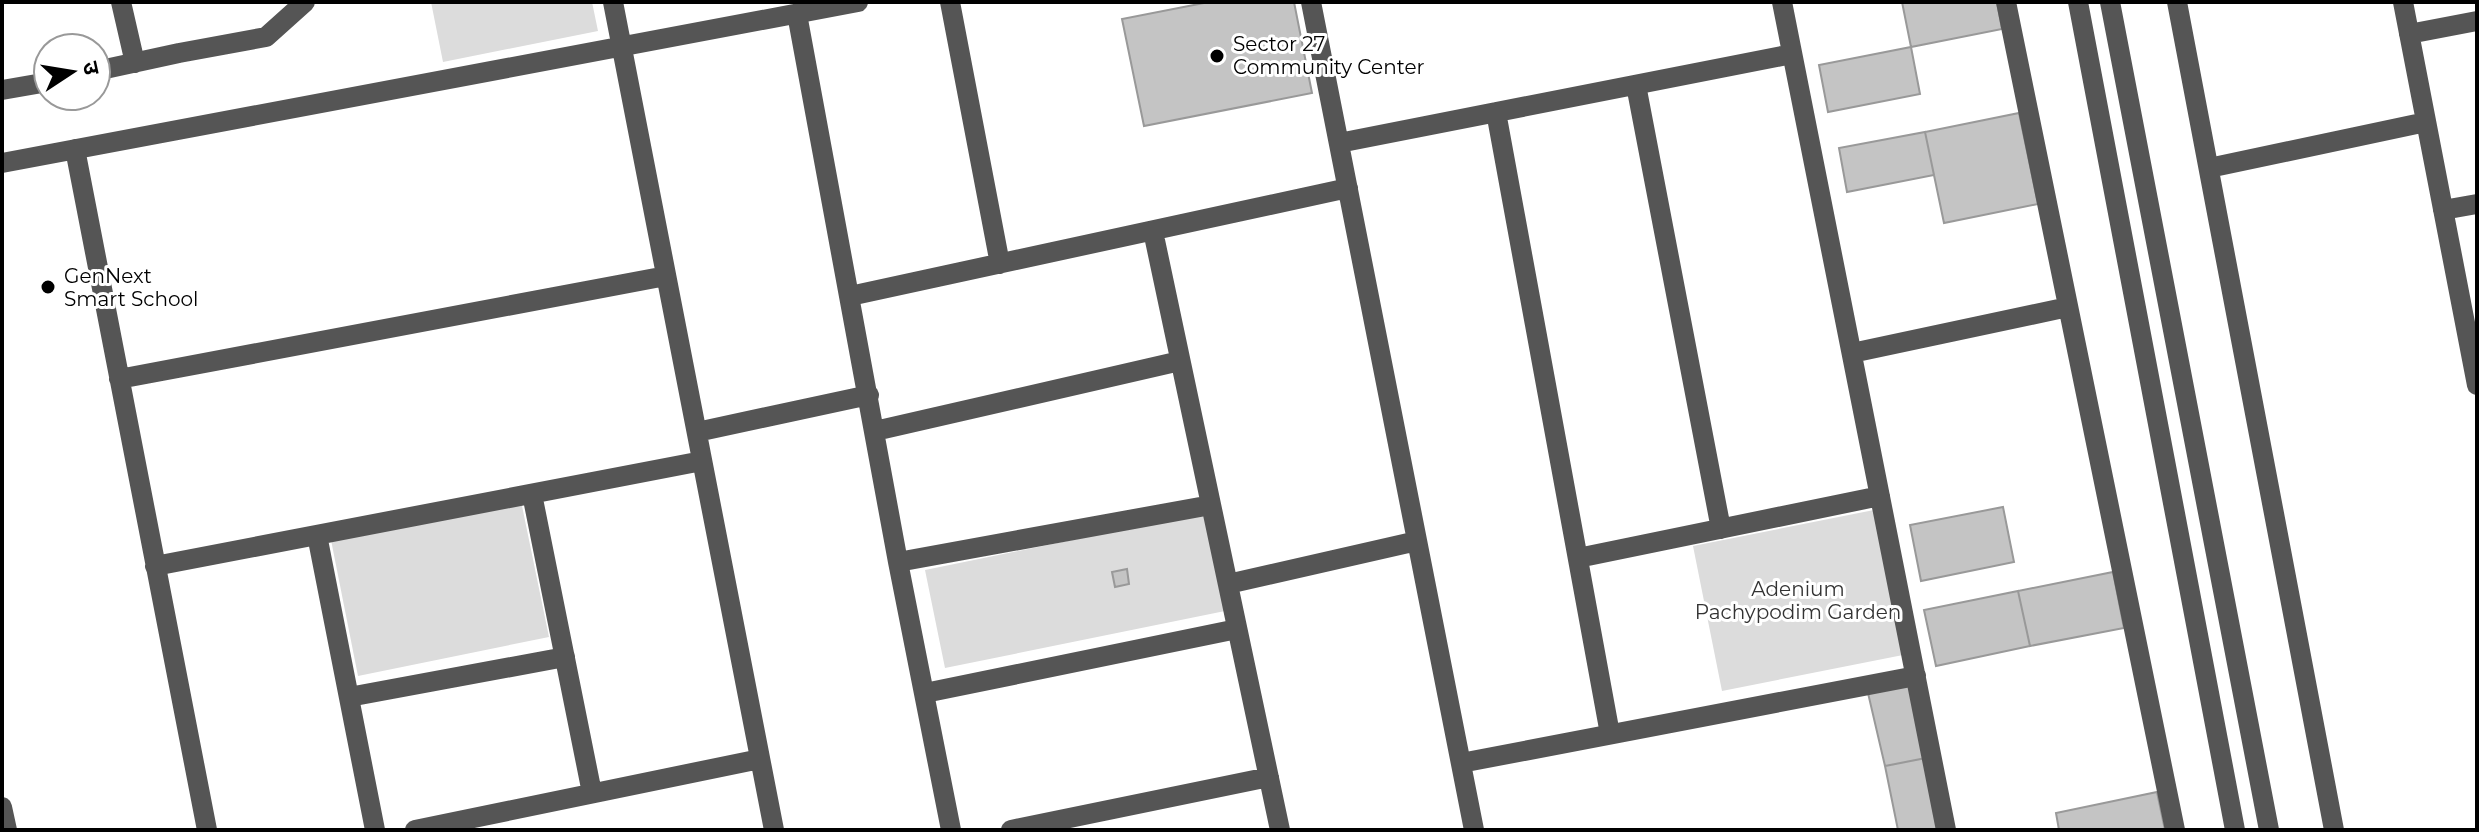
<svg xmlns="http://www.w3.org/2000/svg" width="2479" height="832" font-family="Montserrat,'Noto Sans Devanagari',sans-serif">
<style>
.green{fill:#dcdcdc}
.building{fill:#c4c4c4;stroke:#999;stroke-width:2}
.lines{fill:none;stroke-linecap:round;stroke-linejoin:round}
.minor{stroke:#555;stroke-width:20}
.poi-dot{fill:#000;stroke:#fff;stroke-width:3}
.labels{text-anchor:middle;stroke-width:6;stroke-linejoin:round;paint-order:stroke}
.poi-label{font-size:20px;fill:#000;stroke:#fff;text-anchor:start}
.park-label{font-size:20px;fill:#333;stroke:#fff}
</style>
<rect width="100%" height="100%" fill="#fff"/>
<path class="green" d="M431 2H592L598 31 443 62Z
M521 501 549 637 358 676 331 540Z
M1874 510 1903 655 1722 691 1693 546Z
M1205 513 1225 611 945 668 925 570Z"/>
<path class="building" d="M1209 2H1294L1312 93 1144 126 1122 19Z
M1902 2H1997L2002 29 1911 47Z
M1911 47 1920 94 1828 112 1819 65Z
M2019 113 2038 204 1944 223 1925 132Z
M1925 132 1934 175 1847 192 1839 148Z
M2003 507 2014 562 1921 581 1910 525Z
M1127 569 1129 584 1115 587 1112 572Z
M2113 572 2124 628 2030 646 2018 591Z
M2018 591 2030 646 1936 666 1924 610Z
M1911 684 1926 758 1885 766 1868 693Z
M1926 758 1940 830H1898L1885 766Z
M2157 792 2165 830H2059L2056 813Z"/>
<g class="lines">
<path class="minor" d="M121 2 135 63
M613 2 774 830
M950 2 1000 264
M1311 2 1474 830
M1782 2 1946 830
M2006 2 2175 830
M2078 2 2235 830
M2110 2 2269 830
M2177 2 2334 830
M2403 2 2477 385
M797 14 898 562 951 830
M2409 34 2477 21
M96 71 179 53 266 37 305 2
M1636 85 1721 529
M2 90 48 82
M1496 112 1610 734
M1339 143 1792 54
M75 149 207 830
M2 163 858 2
M2209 168 2426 122
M2443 210 2477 204
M1153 231 1280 830
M850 296 1348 188
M1852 353 2068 307
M119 379 666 276
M875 431 1180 361
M697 432 869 395
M532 494 592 793
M317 535 375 830
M1578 558 1880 496
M898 562 1211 505
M155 566 702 461
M1228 584 1417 541
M925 693 1237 629
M349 697 565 657
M1461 763 1916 676
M2 807 7 830
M415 830 760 759
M1011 830 1269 777"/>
</g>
<g class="poi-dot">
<circle cx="1217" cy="56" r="8"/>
<circle cx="48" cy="287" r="8"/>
</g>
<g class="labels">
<g class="poi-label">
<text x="1233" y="51">Sector 27<tspan x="1233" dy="23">Community Center</tspan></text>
<text x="64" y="283">GenNext<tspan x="64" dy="23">Smart School</tspan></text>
</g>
<g class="park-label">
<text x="1798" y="596">Adenium<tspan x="1798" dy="23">Pachypodim Garden</tspan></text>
</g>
</g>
<rect width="2479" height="832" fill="none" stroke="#000000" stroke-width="8"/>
<g transform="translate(72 72) rotate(78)"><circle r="38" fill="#ffffff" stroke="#999999" stroke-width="2"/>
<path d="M0-6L14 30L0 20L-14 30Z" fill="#000000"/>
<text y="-12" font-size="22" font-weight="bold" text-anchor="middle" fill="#000000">उ</text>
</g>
</svg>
